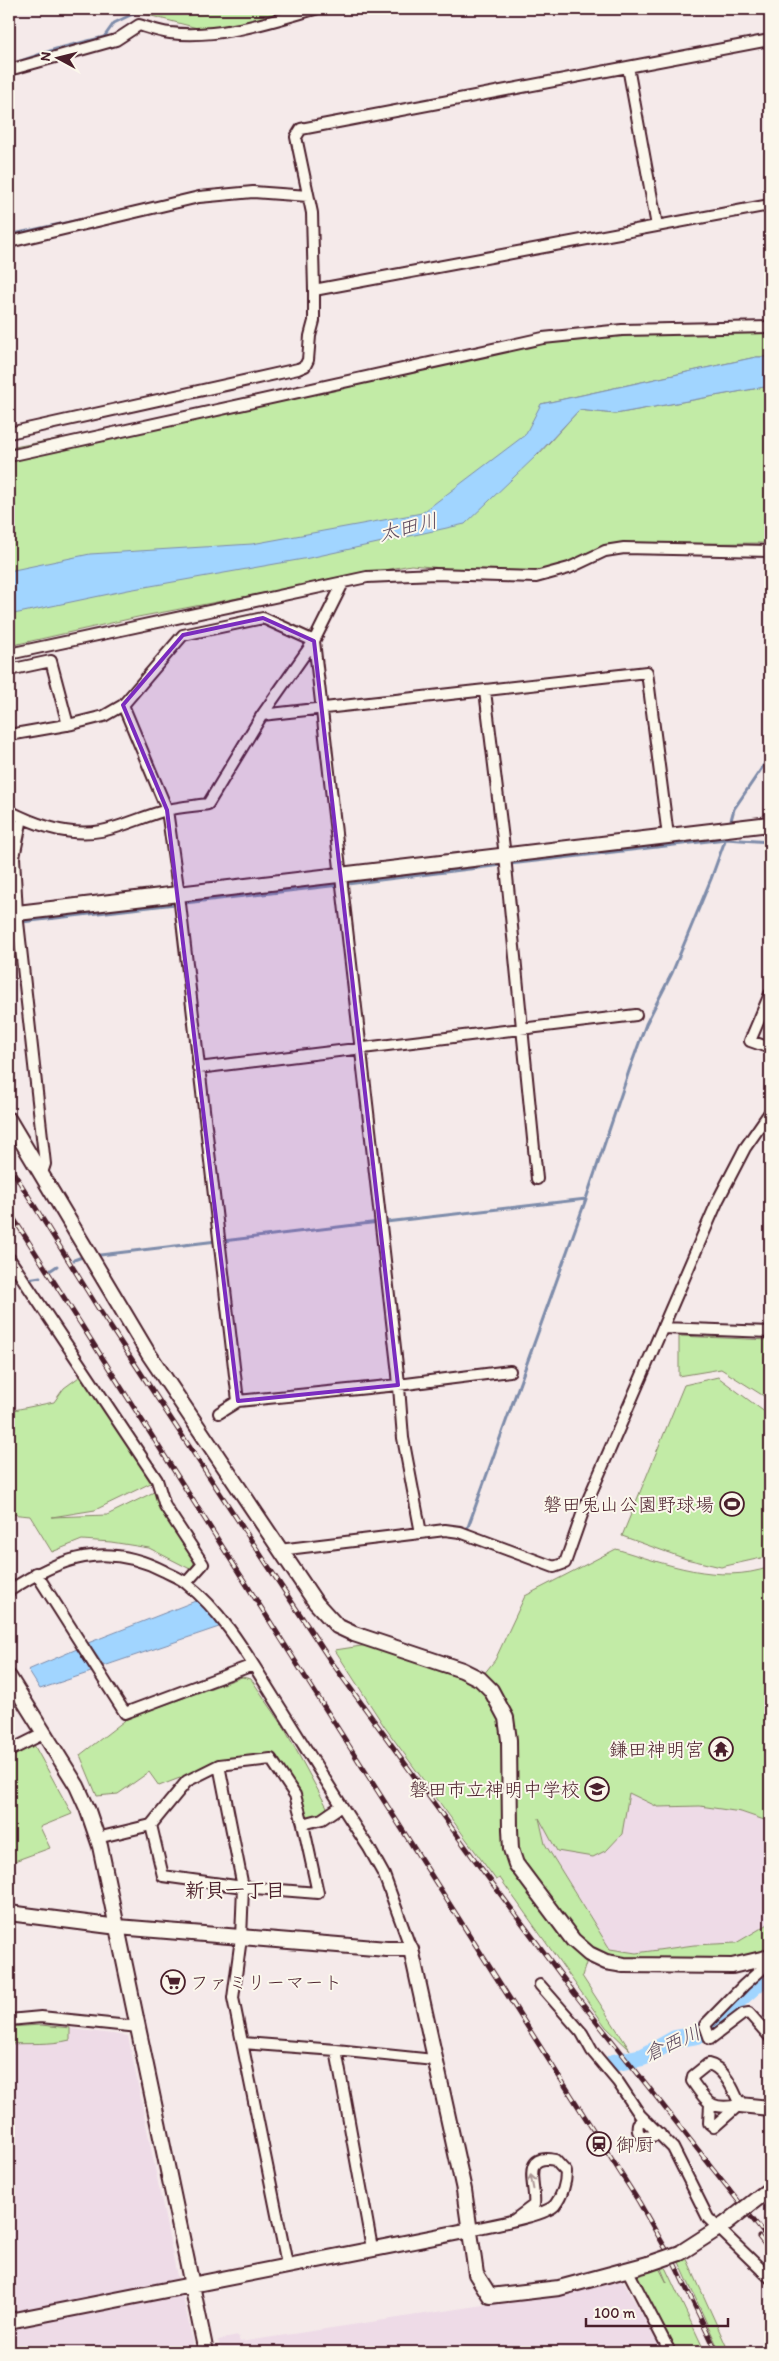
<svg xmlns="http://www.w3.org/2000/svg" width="779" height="2361" font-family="Itim,'Klee One',sans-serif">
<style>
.built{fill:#eedbe7}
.green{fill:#c2eba6;stroke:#868568}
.water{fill:#a1d5ff;stroke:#7e8caa}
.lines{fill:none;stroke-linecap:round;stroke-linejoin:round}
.stream{stroke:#7e8caa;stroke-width:3}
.river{stroke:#a1d5ff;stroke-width:18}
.minor-casing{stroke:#4a1f2b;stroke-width:14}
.tertiary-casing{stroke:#4a1f2b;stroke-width:18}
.minor{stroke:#fbf7ec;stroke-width:10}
.tertiary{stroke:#fbf7ec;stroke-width:14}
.rail-casing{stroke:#4a1f2b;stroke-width:5}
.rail{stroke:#fbf7ec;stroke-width:3;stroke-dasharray:9;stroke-linecap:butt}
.tertiary-bridge-casing{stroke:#4a1f2b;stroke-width:18;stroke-linecap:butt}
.tertiary-bridge{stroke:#fbf7ec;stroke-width:14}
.oneway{stroke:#ab9695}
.marked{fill:#7b2cbf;fill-opacity:0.2;stroke:#7b2cbf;stroke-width:4;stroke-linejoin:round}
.labels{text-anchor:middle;stroke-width:4;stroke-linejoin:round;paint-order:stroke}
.poi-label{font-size:19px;fill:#4a1f2b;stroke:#fbf7ec;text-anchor:end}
.water-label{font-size:20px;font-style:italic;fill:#604c60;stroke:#fbf7ec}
.neighbourhood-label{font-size:20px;font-weight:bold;fill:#4a1f2b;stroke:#fbf7ec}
</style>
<rect width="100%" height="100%" fill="#f5eaea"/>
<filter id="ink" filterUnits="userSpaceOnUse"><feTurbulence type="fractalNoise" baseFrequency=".02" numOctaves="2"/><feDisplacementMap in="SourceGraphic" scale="10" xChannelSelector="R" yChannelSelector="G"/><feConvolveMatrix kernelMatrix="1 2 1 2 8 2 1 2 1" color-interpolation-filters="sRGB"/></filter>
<g filter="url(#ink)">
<path class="built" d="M655 1667 658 1807 700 1806 741 1812 770 1822V1923L736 1943 694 1945 636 1953 610 1949 545 1844 539 1815Z
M41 2025 128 2036 178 2281 9 2315V2027Z
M622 2279 663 2352H221L218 2340 238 2336 240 2342 562 2293Z
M179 2294 183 2297 195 2352H9V2328Z"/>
<path class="green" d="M100 9H301L272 17 205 30 144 14Z
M770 327V357H756L541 404 538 455 579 410 615 414 770 386V543L607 544 536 577 411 565 138 617 9 646V448L271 399 591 333Z
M679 1336 770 1340V1400L721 1369 679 1376Z
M86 1372 157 1480 95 1510 52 1517 107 1515 156 1491 162 1506 194 1563 192 1570 149 1548 111 1542 82 1540 52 1552 30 1516 9 1514V1411L54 1402 64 1388Z
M718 1377 770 1416V1556L721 1567 686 1559 622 1536 684 1385Z
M616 1549C666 1564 719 1585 770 1567V1822L741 1812 700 1806 658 1807 629 1793 622 1834 607 1850 593 1857 557 1851 539 1818 545 1844 610 1949 636 1953 694 1945 736 1943 770 1923V1954L753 1960 644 1965 589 1954 582 1976 630 2050 606 2027 500 1878 496 1880 384 1726 335 1650 381 1643 480 1679 495 1660 525 1596Z
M242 1677 251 1679 282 1724 327 1807 317 1817 306 1818 300 1795 275 1754 216 1760 185 1776 159 1786 149 1772 118 1794 97 1796 80 1755 128 1718Z
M34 1745 72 1814 40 1827 50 1848 9 1863V1758Z
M41 2025 70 2028V2040C50 2045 30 2043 9 2044V2027Z
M686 2257 729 2352H720L678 2260Z
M664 2265 705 2352H670L633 2276 658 2266 667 2283 660 2266Z"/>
<path class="water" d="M756 357H770V386L615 414 579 410 537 455 465 524 309 558 128 590 9 615V571L90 554 252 544 422 513 525 435 541 404Z
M198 1600 219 1627 104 1666 88 1643Z
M77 1649 91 1672 40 1689 28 1670Z"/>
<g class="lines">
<path class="stream" d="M9 65 56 49 104 37 114 23 143 9
M290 190 305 192
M93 217 174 198
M9 235 79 220
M730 824 734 809 770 756
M510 864 726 839 770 842
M347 884 502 865
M185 903 339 885
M22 922 175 904
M386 1222 586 1199
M223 1241 379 1222
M100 1255 217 1241
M74 1260 82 1257
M51 1270 57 1266
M28 1279 40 1277
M468 1527 586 1199 630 1068 646 1024 672 973 711 879 728 832"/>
<path class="river" d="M613 2063 643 2057 675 2039 698 2035 770 1972"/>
<g class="minor-casing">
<path id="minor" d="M628 67 657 226
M9 70 116 40 139 25C149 28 160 32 170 33 219 39 269 22 315 9
M9 242 199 197 253 192 308 196
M314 290 312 213 296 137 301 129 770 40
M9 433 298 369 305 366 308 360 310 336 314 321V290L770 205
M9 456 543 338 622 330 770 327
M9 654 367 577 435 574 536 577 569 568 605 551 624 548 770 551
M9 670 51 661 68 725
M485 691 505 856 537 1179
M123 705 167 810 179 895 238 1401
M262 715 647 672 668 836
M9 735 72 724 104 716 123 705 183 635 263 618 314 641 398 1374 403 1438 421 1533
M9 811C36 825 70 837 101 831 123 827 144 816 167 810 180 807 195 806 208 804L262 715 314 641 343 583
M22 818 14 857 17 913 45 1164 41 1176
M770 994 750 1041 770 1048
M198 1068 636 1015
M9 1258 157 1480 165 1506 203 1564 186 1583
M663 1328 770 1332
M219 1413 238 1401 398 1385 510 1371
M279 1550 445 1530 460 1532 554 1567 565 1563 584 1509 718 1200 745 1148 770 1112
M36 1573 125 1713 253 1665
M9 1591C60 1557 106 1541 164 1571 171 1575 181 1578 187 1584 225 1614 250 1660 276 1701 307 1750 337 1800 369 1848L384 1875 411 1949
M9 1751 45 1733
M151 1825 163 1876 243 1887 219 1765
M97 1838 151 1825 187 1781 219 1765 271 1759 295 1795 303 1824
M770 1962 744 1985 705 2025 710 2039 743 2014 749 2013 770 2037
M540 1985 582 2033 592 2051 618 2082 640 2115 673 2148 708 2218 770 2278
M9 2020 41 2017 139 2027
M243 2043 336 2050 434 2060
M336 2050 372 2248
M708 2064C724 2067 734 2090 740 2105 710 2111 708 2103 692 2081L693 2076Z
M710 2104 709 2123 714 2127 739 2105
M644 2119 638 2124C635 2140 650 2137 660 2134
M470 2230C486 2226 546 2216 555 2205 562 2196 566 2183 566 2172L555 2160C519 2153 537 2188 534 2205L514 2220
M287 2264 233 1998 241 1938 243 1887 318 1893 303 1824 322 1819 341 1806
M627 2269 670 2352"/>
</g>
<g class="tertiary-casing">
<path id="tertiary" d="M9 914 770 824
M9 1120 148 1353 316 1603 337 1626 354 1634 462 1670 480 1679 491 1690 506 1718 509 1740 510 1829 511 1849 516 1864 573 1940 589 1954 606 1962 624 1965 732 1966 770 1957
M9 1677 77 1786 87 1808 100 1846 206 2352
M9 1913 118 1927 387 1949H411L464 2190 476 2274 490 2296 559 2288 648 2264
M740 2105 770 2108
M758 2198 770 2189
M680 2253 725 2224
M9 2321 470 2230"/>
</g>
<use href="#minor" class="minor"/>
<use href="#tertiary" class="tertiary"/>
<g class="rail-casing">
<path id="rail" d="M9 1165 98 1308 330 1660 472 1856 575 1994 770 2241
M9 1211 639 2202 675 2265 717 2352
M759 2237 770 2251"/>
</g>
<use href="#rail" class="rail"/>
<g class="tertiary-bridge-casing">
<path id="tertiary-bridge" d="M725 2224 758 2198
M648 2264 680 2253"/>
</g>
<use href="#tertiary-bridge" class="tertiary-bridge"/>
</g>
<defs><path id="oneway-shaft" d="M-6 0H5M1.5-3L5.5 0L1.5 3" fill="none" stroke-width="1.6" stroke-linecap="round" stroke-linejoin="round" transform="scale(1.25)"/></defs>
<use class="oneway" href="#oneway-shaft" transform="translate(532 2182) rotate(-101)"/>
</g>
<path class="marked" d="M263 618 314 641 398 1385 238 1401 167 810 123 705 183 635Z"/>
<defs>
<g id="stadium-ring" transform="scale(1.25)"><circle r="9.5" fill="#fbf7ec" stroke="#4a1f2b" stroke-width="1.5"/><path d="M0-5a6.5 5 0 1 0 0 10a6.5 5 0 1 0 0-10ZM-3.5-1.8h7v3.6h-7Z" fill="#4a1f2b"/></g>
<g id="temple-ring" transform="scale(1.25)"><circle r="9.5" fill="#fbf7ec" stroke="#4a1f2b" stroke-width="1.5"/><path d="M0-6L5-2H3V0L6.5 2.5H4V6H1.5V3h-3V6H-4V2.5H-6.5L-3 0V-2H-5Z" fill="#4a1f2b"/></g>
<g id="school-ring" transform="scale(1.25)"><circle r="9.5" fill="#fbf7ec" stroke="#4a1f2b" stroke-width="1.5"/><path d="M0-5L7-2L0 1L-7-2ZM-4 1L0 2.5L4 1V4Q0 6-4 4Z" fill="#4a1f2b"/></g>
<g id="supermarket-ring" transform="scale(1.25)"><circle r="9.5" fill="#fbf7ec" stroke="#4a1f2b" stroke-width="1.5"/><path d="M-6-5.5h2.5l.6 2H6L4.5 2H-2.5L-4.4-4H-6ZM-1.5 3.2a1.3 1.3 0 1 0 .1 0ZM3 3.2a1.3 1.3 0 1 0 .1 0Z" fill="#4a1f2b"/></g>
<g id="station-ring" transform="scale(1.25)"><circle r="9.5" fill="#fbf7ec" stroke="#4a1f2b" stroke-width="1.5"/><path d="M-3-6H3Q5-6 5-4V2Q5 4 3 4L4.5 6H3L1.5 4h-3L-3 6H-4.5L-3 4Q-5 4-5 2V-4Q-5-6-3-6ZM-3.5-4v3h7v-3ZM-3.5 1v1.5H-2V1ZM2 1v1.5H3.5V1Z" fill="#4a1f2b"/></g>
</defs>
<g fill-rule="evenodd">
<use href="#stadium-ring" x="732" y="1504"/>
<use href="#temple-ring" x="721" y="1749"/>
<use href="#school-ring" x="597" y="1789"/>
<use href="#supermarket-ring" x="173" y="1982"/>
<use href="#station-ring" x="599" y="2144"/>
</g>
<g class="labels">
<g class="poi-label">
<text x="714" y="1511">磐田兎山公園野球場</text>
<text x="704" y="1756">鎌田神明宮</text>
<text x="580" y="1796">磐田市立神明中学校</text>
<text x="190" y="1989" text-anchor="start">ファミリーマート</text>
<text x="616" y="2151" text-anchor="start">御厨</text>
</g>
<g class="water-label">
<text transform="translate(408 527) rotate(-14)" y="7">太田川</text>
<text transform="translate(672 2043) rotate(-24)" y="7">倉西川</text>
</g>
<g class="neighbourhood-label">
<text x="235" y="1897">新貝一丁目</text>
</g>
</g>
<rect width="779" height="2361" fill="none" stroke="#fbf7ec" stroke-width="30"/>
<rect x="15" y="15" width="749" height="2331" fill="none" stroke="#4a1f2b" stroke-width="2" filter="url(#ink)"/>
<g transform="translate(58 58) rotate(277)" stroke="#fbf7ec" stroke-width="4" paint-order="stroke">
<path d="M0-4L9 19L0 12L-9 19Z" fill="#4a1f2b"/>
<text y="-8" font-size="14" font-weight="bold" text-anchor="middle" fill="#4a1f2b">N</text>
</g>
<path d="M586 2318v8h142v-8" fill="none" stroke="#4a1f2b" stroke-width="2.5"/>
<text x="594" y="2318" font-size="15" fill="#4a1f2b" stroke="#fbf7ec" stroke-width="4" paint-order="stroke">100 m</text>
</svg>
